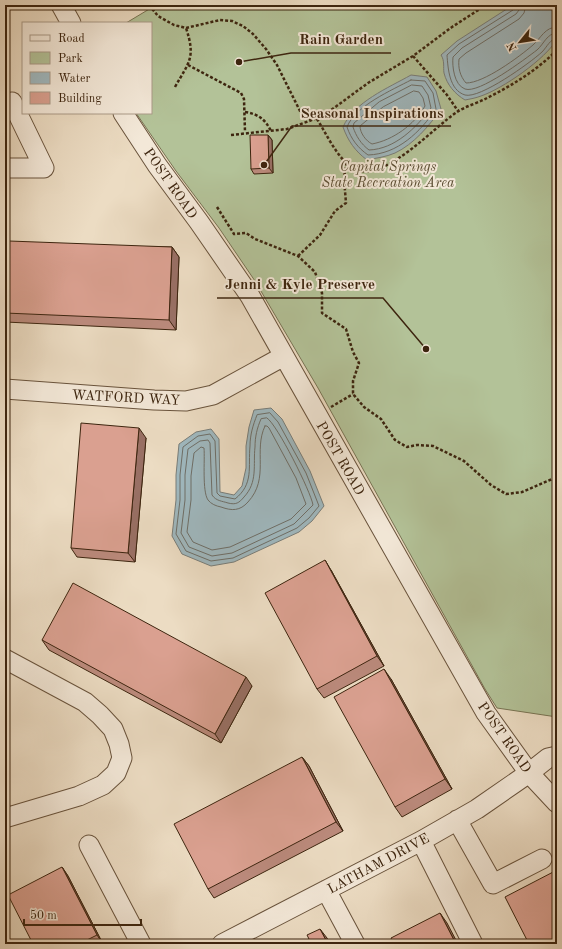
<svg xmlns="http://www.w3.org/2000/svg" width="562" height="949" font-family="'Old Standard TT',serif">
<style>
.green{fill:#b3c298;stroke:#787454}
.water{fill:#9fb8bf;stroke:#787d79}
.lines{fill:none;stroke-linecap:round;stroke-linejoin:round}
.shore{stroke:#6e6e67;stroke-width:1}
.minor-casing{stroke:#69533c;stroke-width:21}
.path{stroke:#3d250f;stroke-width:2.5;stroke-dasharray:3 2;stroke-linecap:butt}
.minor{stroke:#f3e8d8;stroke-width:19}
.wall{fill:#bb8a7c;stroke:#3d250f}
.shaded-wall{fill:#997065;stroke:#3d250f}
.building{fill:#daa090;stroke:#3d250f}
.labels{text-anchor:middle;stroke-width:4;stroke-linejoin:round;paint-order:stroke}
.park-label{font-size:14px;font-style:italic;fill:#5a4c31;stroke:#f3e8d8}
.street-label{font-size:14px;fill:#3d250f;stroke:#f3e8d8}
.leader{fill:none;stroke:#3d250f;stroke-width:1.5}
.callout-dot{fill:#3d250f;stroke:#f3e8d8;stroke-width:1.5}
.callout-label{font-size:15px;text-anchor:middle;font-weight:bold;fill:#3d250f;stroke:#f3e8d8;stroke-width:4;stroke-linejoin:round;paint-order:stroke}
</style>
<rect width="100%" height="100%" fill="#ecdcc3"/>
<filter id="stains"><feTurbulence type="fractalNoise" baseFrequency=".005" numOctaves="4"/><feColorMatrix values="0 0 0 0 .2 0 0 0 0 .09 0 0 0 0 .02 0 0 0 .5 -.17"/></filter>
<radialGradient id="worn" r=".72"><stop offset=".6" stop-color="#630" stop-opacity="0"/><stop offset="1" stop-color="#630" stop-opacity=".3"/></radialGradient>
<path class="green" d="M156 5H557V717L497 708 485 689 318 388 255 281 219 228 176 171 136 113H151V23H126Z"/>
<path class="water" d="M513 5H557V39C546 59 502 89 481 96 476 98 470 99 465 100 455 94 447 85 444 73 443 67 445 61 441 55L457 41Z
M411 75 427 77 436 91 441 109C429 126 414 144 395 153 386 157 376 158 367 160 355 151 348 141 343 127 354 102 388 88 411 75Z
M271 408 282 419 310 471 324 506 312 521 299 532 234 562 211 566 182 554 172 536 176 500V475L179 444 196 432 211 429 219 439 220 492 234 495 242 486 246 468V446L249 427 254 410Z"/>
<g class="lines">
<path class="shore" d="M515 5 513 10 459 44 447 55C448 68 449 90 465 95 480 99 530 63 542 52 547 47 550 39 557 38
M520 5 519 10 516 14 462 48 453 57C452 66 454 85 465 89 479 94 525 59 537 50 544 44 547 33 557 33
M526 5 524 13 519 19 466 53 459 59C458 68 460 76 466 83 484 83 519 57 533 45 541 38 545 27 557 27
M411 80 425 81 433 93 436 109C420 132 398 154 368 155 358 148 351 139 347 127 355 106 392 90 411 80Z
M412 85 422 86 428 95 431 108C416 128 395 149 369 150 361 144 356 136 353 127L354 123 379 102Z
M414 91 419 92 423 98 425 106C414 125 393 140 372 144 366 141 360 133 360 126L383 107Z
M270 413 278 422 306 473 319 506 309 518 297 528 233 558 211 561 186 551 176 534 180 500V475L183 447 198 436 210 434 215 441 217 493 220 496 235 499C254 484 248 467 250 446 250 435 253 425 257 415Z
M267 418C277 424 311 492 313 505L294 524 232 553 212 556 189 547 181 533 185 500V475L188 449 200 441 208 440 210 443 212 495C216 501 222 501 228 503 236 505 239 503 244 497 258 482 253 465 255 447 255 437 257 428 261 419Z
M265 426H267L269 428 296 478 306 504 291 519 230 547 212 550 193 542 187 532 191 500V476L194 453 201 447 204 448C205 460 202 491 208 500 211 504 216 506 221 507 232 511 240 511 248 502 270 478 253 451 265 426Z"/>
<g class="minor-casing">
<path id="minor" d="M61 5 71 23
M5 106 12 102 44 168H5
M123 113 157 165 199 222 250 296 486 713 529 773 557 803
M5 389 154 400 186 401 213 395 284 356
M5 659 85 702 100 715 113 729 119 744 122 758 116 773 103 785 79 796 5 818
M457 820 493 884 542 859
M421 841 473 944
M89 845 141 944
M326 890 355 944
M222 944 421 841 477 809 529 773 548 758 557 756"/>
</g>
<path class="path" d="M149 5 158 16 174 25 186 28 220 20 232 21 243 26 253 34 266 49 277 65 301 113 312 121
M413 56 447 95 458 111
M188 65 241 93 244 99 245 132
M175 87C189 62 196 58 186 28
M245 112C258 114 265 119 271 131
M317 119C326 133 339 162 355 169 384 183 434 127 457 112 466 106 478 103 487 98 513 85 537 70 557 50
M231 135 287 129 323 116 368 83 413 56 452 27 486 5
M217 207 234 234 246 233 255 239 298 256 315 272 322 293V313L346 329 353 352 359 363 353 381V394L364 407 381 419 395 440 407 447 417 445 433 446 464 461 491 485 506 494 522 492 557 477
M298 256 320 235 335 211 346 203 344 179 346 163
M331 407 353 394"/>
<use href="#minor" class="minor"/>
</g>
<path class="wall" d="M268 135 272 140 273 173 254 174 251 169Z
M5 245 172 247 179 257 176 330 5 322Z
M146 438 135 562 77 557 71 548Z
M331 570 384 666 324 698 317 689Z
M42 640 252 686 221 743 49 650Z
M391 679 452 789 402 817 395 807Z
M302 757 309 766 343 831 214 898 208 889Z
M62 867 68 876 103 944H33Z"/>
<path class="shaded-wall" d="M268 135 272 140 273 173 269 168Z
M172 247 179 257 176 330 169 320Z
M139 428 146 438 135 562 128 553Z
M325 560 331 570 384 666 377 656Z
M384 669 391 679 452 789 445 779Z
M246 677 252 686 221 743 215 734Z
M302 757 309 766 343 831 336 822Z
M62 867 68 876 103 944 97 935Z
M440 913 447 923 458 944H456Z
M320 929 327 938 330 944H328Z"/>
<path class="building" d="M250 135H268L269 168 251 169Z
M9 241 172 247 169 320 5 313V245Z
M81 423 139 428 128 553 71 548Z
M325 560 377 656 317 689 265 593Z
M73 583 246 677 215 734 42 640Z
M384 669 445 779 395 807 334 697Z
M302 757 336 822 208 889 174 824Z
M62 867 97 935 79 944H33L8 895Z
M557 870V944H529L505 897Z
M440 913 456 944H394L391 938Z
M320 929 328 944H299L309 939 307 935Z"/>
<g class="labels">
<g class="park-label">
<text x="388" y="171">Capital Springs<tspan x="388" dy="16">State Recreation Area</tspan></text>
</g>
<g class="street-label">
<text transform="translate(171 183) rotate(55)" y="5">POST ROAD</text>
<text transform="translate(126 397) rotate(3)" y="5">WATFORD WAY</text>
<text transform="translate(341 458) rotate(60)" y="5">POST ROAD</text>
<text transform="translate(505 737) rotate(55)" y="5">POST ROAD</text>
<text transform="translate(378 863) rotate(-28)" y="5">LATHAM DRIVE</text>
</g>
</g>
<path class="leader" d="M239 62L291 53H391M264 165L292 126H451M426 349L383 298H217"/>
<g class="callout-dot">
<circle cx="239" cy="62" r="4"/>
<circle cx="264" cy="165" r="4"/>
<circle cx="426" cy="349" r="4"/>
</g>
<g class="callout-label">
<text x="341" y="44">Rain Garden</text>
<text x="372" y="118">Seasonal Inspirations</text>
<text x="300" y="289">Jenni &amp; Kyle Preserve</text>
</g>
<rect width="562" height="949" fill="none" stroke="#ecdcc3" stroke-width="20"/>
<rect x="6" y="6" width="550" height="937" fill="none" stroke="#3d250f" stroke-width="2"/>
<rect x="10" y="10" width="542" height="929" fill="none" stroke="#3d250f"/>
<rect x="22" y="22" width="130" height="92" fill="#f3e8d8" stroke="#aa9a88"/>
<rect x="30" y="35" width="20" height="6" fill="#f3e8d8" stroke="#aa9a88"/>
<text x="58" y="42" font-size="12" fill="#3d250f">Road</text>
<rect x="30" y="52" width="20" height="12" fill="#b3c298" stroke="#aa9a88"/>
<text x="58" y="62" font-size="12" fill="#3d250f">Park</text>
<rect x="30" y="72" width="20" height="12" fill="#9fb8bf" stroke="#aa9a88"/>
<text x="58" y="82" font-size="12" fill="#3d250f">Water</text>
<rect x="30" y="92" width="20" height="12" fill="#daa090" stroke="#aa9a88"/>
<text x="58" y="102" font-size="12" fill="#3d250f">Building</text>
<g transform="translate(520 42) rotate(240)" stroke="#f3e8d8" stroke-width="3" paint-order="stroke">
<path d="M0-3L7 15L0 10L-7 15Z" fill="#3d250f"/>
<text y="-6" font-size="11" font-weight="bold" text-anchor="middle" fill="#3d250f">N</text>
</g>
<path d="M24 919v6h117v-6" fill="none" stroke="#3d250f" stroke-width="2"/>
<text x="30" y="919" font-size="12" fill="#3d250f" stroke="#f3e8d8" stroke-width="3" paint-order="stroke">50 m</text>
<rect width="100%" height="100%" filter="url(#stains)"/>
<rect width="100%" height="100%" fill="url(#worn)"/>
</svg>
